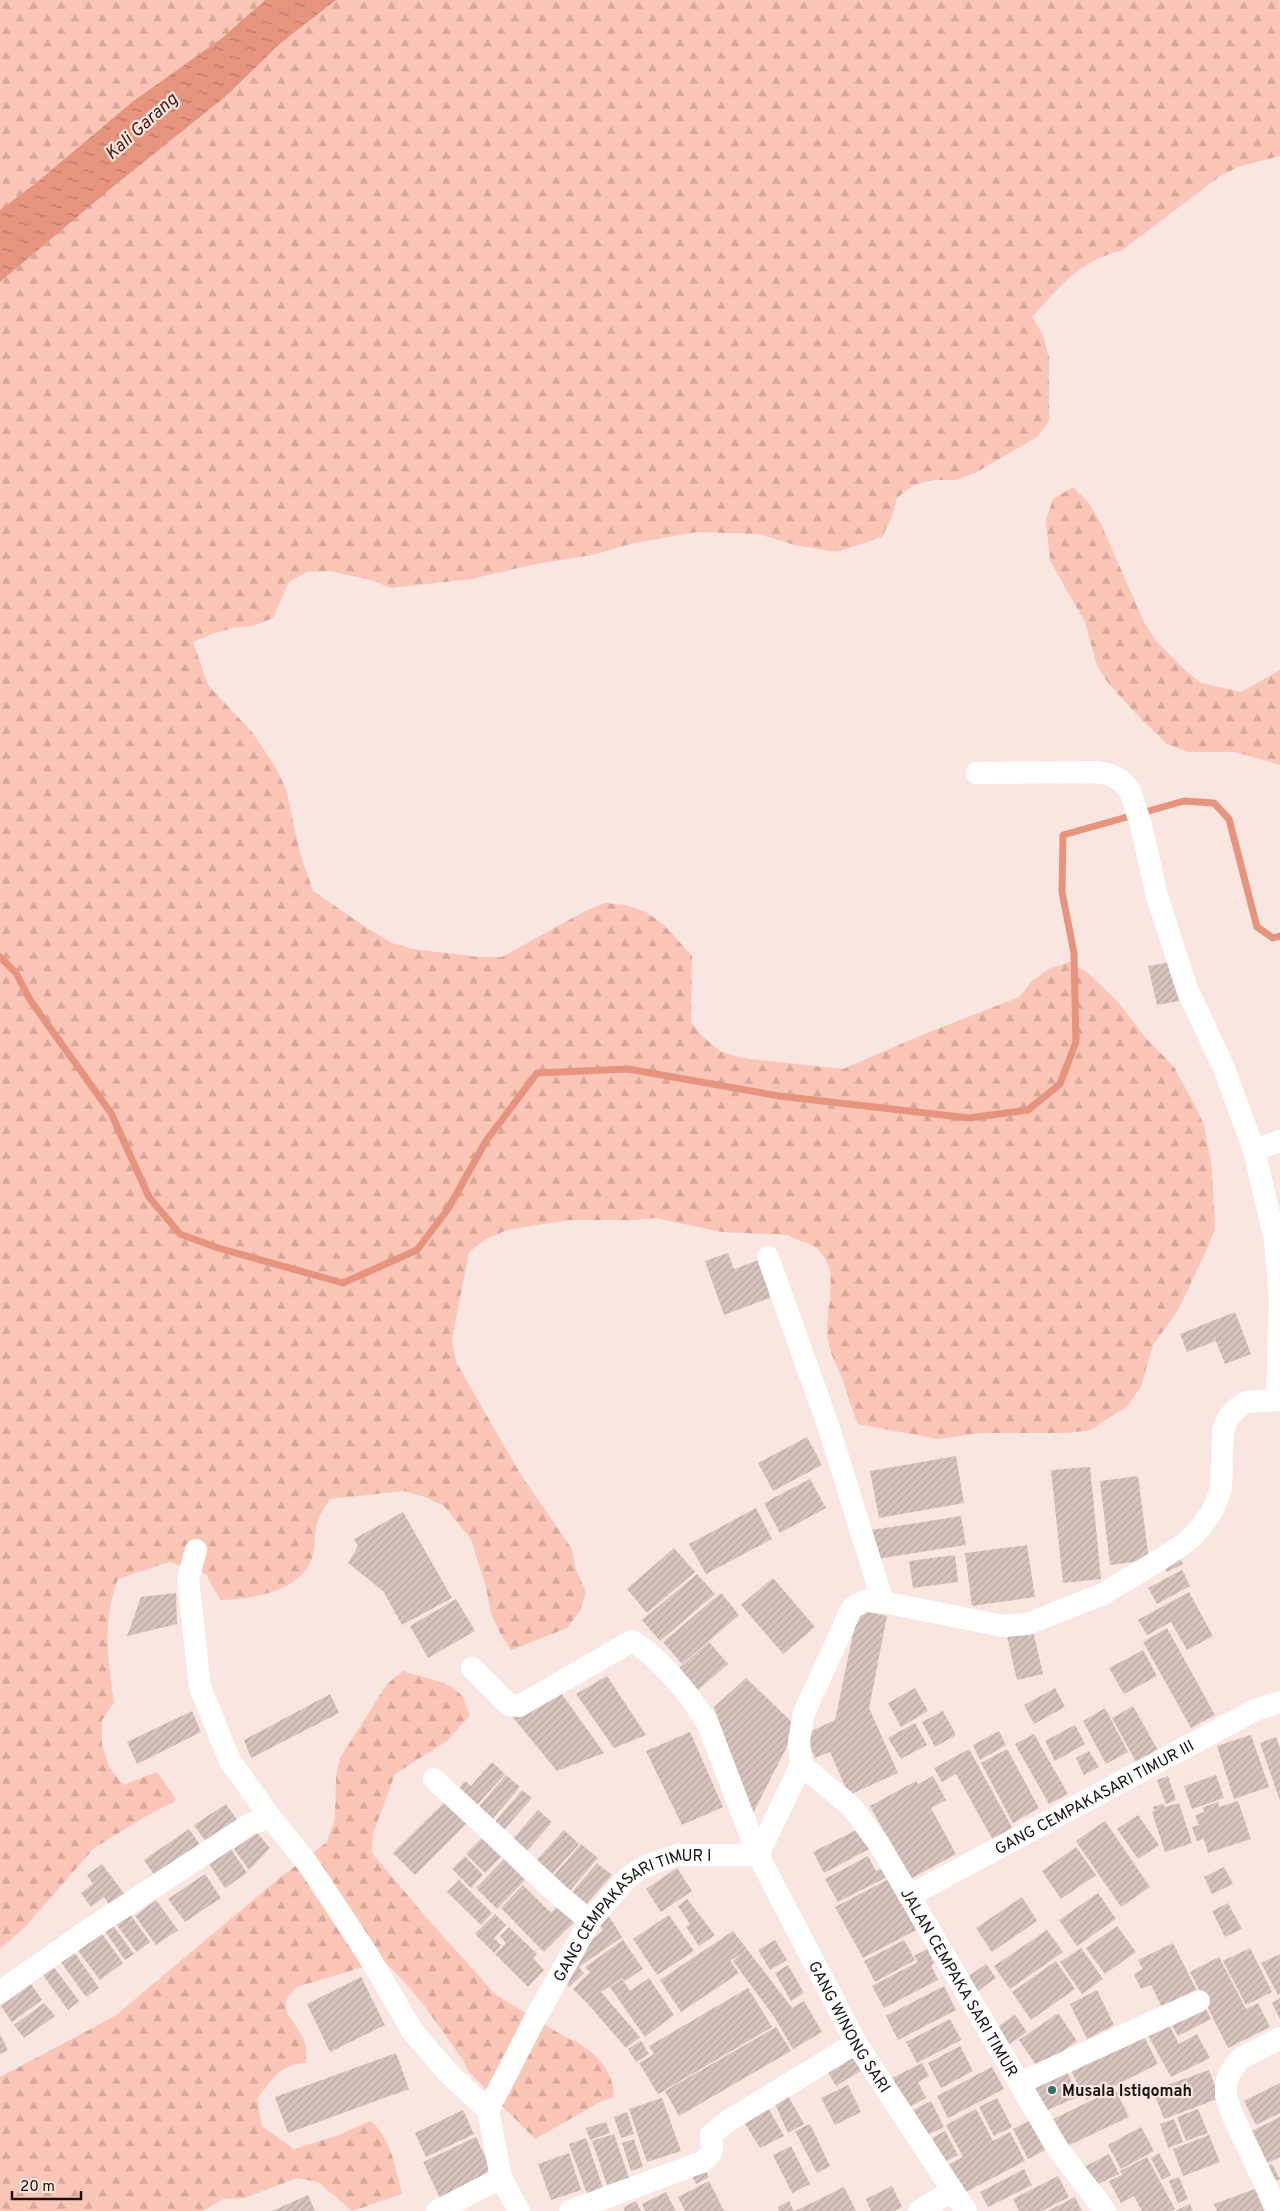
<svg xmlns="http://www.w3.org/2000/svg" width="1280" height="2211" font-family="Overpass,sans-serif">
<style>
.forest{fill:url(#forest-firs)}
.water{fill:url(#water-ripples)}
.lines{fill:none;stroke-linecap:round;stroke-linejoin:round}
.stream{stroke:#e6947e;stroke-width:7}
.building{fill:url(#building-hatch)}
.minor{stroke:#fff;stroke-width:22}
.poi-dot{fill:#2a726b;stroke:#fae6e0;stroke-width:2}
.labels{text-anchor:middle;stroke-width:4.5;stroke-linejoin:round;paint-order:stroke}
.street-label{font-size:16px;fill:#181210;stroke:#fae6e0}
.poi-label{font-size:16px;font-weight:bold;fill:#181210;stroke:#fae6e0;text-anchor:start}
.water-label{font-size:18px;font-style:italic;fill:#491609;stroke:#fae6e0}
</style>
<defs>
<pattern id="forest-firs" width="22" height="20" patternUnits="userSpaceOnUse" patternTransform="scale(1.25)"><rect width="22" height="20" fill="#fbc5b7"/><path d="M5 1l3.5 6h-7zM16 11l3.5 6h-7z" fill="#d6a89c"/></pattern>
<pattern id="water-ripples" width="26" height="14" patternUnits="userSpaceOnUse" patternTransform="scale(1.25)"><rect width="26" height="14" fill="#e6947e"/><path d="M2 4q2-2 4 0t4 0M15 11q2-2 4 0t4 0" fill="none" stroke="#b97766"/></pattern>
<pattern id="building-hatch" width="6" height="6" patternUnits="userSpaceOnUse" patternTransform="scale(1.25)"><rect width="6" height="6" fill="#d7c3bd"/><path d="M-1 1l2-2M0 6l6-6M5 7l2-2" fill="none" stroke="#b8a6a1"/></pattern>
</defs>
<rect width="100%" height="100%" fill="#fae6e0"/>
<path class="forest" d="M0 0H265L222 38 132 102 36 183 0 210Z
M336 0H1280V156L1238 167 1219 177 1121 251C1078 261 1061 286 1032 317L1043 335 1049 357V421L1037 437 975 473 955 480H934L913 485 897 498 891 519 882 537 837 552 795 545 758 534 697 532 634 543 592 555 536 564 471 579 391 588 371 580 329 571 307 572 289 582 273 618 253 626 232 628 212 634 193 642 208 685 252 732 276 768 286 789 300 853 313 891 370 930 392 943 413 949 478 957H502L585 911 605 903 626 905 646 912 664 925 692 956 691 1022 703 1037 720 1051 741 1058 843 1069 922 1035 1019 997 1032 981 1049 969 1069 962 1088 973 1118 1002 1144 1036 1174 1067 1195 1106 1204 1125 1212 1169 1215 1228 1207 1249 1178 1310 1153 1345 1141 1386 1128 1406 1090 1430 1068 1433H981L938 1439 858 1424C851 1408 848 1395 843 1380 838 1369 832 1357 829 1345 822 1319 839 1281 825 1258 814 1240 803 1245 788 1235L722 1232 655 1218 634 1220H569L507 1230 486 1239 469 1252 452 1339 456 1362 519 1472 572 1549 576 1570 586 1592 580 1611 567 1628 511 1650 500 1633 491 1613 486 1587 471 1539 444 1506 425 1497 404 1491 330 1499C327 1505 321 1512 318 1519 314 1532 316 1548 311 1561 297 1593 250 1599 220 1600L206 1574 169 1562 118 1579C102 1622 108 1659 114 1703L102 1720V1745L109 1767 123 1785 157 1772 177 1800 143 1818 94 1848 25 1927 0 1949V282L114 186 225 97 281 43Z
M1073 487 1088 502 1100 522 1144 622 1156 641 1186 671 1201 683 1241 692 1280 670V765L1235 752H1189L1167 744 1137 715 1109 684 1097 666 1085 622 1050 561 1046 520 1053 499Z
M403 1671C421 1678 450 1680 462 1696 465 1701 467 1709 470 1715L447 1741 395 1774 373 1834 372 1853 425 1916 495 1994 565 2037C591 2047 614 2068 614 2097L600 2102 535 2139 468 2071 463 2060C438 2025 416 1990 383 1961L297 1987C274 2007 291 2016 302 2035 307 2044 306 2054 306 2063 278 2064 273 2080 257 2099L262 2126 294 2149 339 2135 370 2121C391 2136 396 2171 402 2194L352 2211 318 2182 297 2178 245 2198 223 2199 203 2211H0V2077L115 2016 277 1880 327 1842 335 1819 336 1777 340 1758 387 1684Z"/>
<path class="water" d="M265 0H336L281 43 225 97 114 186 0 282V210L36 183 132 102 222 38Z"/>
<g class="lines">
<path class="stream" d="M0 957 16 973 30 1000 111 1113 149 1197 180 1234 218 1248 343 1283 417 1250 448 1209 486 1141 537 1073 628 1069 779 1096 969 1118 1028 1110 1060 1084 1076 1042 1074 953 1062 892 1063 835 1184 801 1214 803 1229 819 1257 927 1273 938 1280 936"/>
</g>
<path class="building" d="M1171 962 1179 1001 1157 1005 1148 966Z
M728 1253 734 1269 759 1260 772 1297 724 1315 705 1261Z
M1235 1312 1251 1354 1225 1364 1216 1341 1187 1352 1180 1334Z
M807 1437 822 1465 773 1491 758 1463Z
M956 1456 964 1503 879 1518 870 1471Z
M1090 1467 1101 1579 1063 1583 1051 1470Z
M1138 1476 1149 1560 1110 1565 1100 1481Z
M810 1479 826 1508 780 1533 764 1503Z
M756 1508 772 1539 706 1574 689 1544Z
M403 1512 452 1598 402 1625 383 1591 348 1563 358 1546 354 1539Z
M961 1516 966 1545 877 1559 872 1530Z
M1027 1545 1035 1597 972 1606 965 1553Z
M674 1548 695 1572 647 1613 627 1589Z
M1177 1552 1183 1564 1167 1572 1161 1561Z
M955 1555 958 1582 913 1588 909 1561Z
M1182 1570 1190 1586 1157 1604 1148 1588Z
M697 1574 715 1594 660 1641 642 1620Z
M773 1578 815 1627 783 1654 741 1605Z
M1189 1592 1213 1636 1187 1650 1171 1622 1147 1635 1138 1620Z
M176 1593 177 1624 127 1636 141 1597Z
M721 1593 739 1615 682 1664 663 1642Z
M456 1599 475 1631 428 1658 410 1626Z
M858 1610 887 1616 869 1708 898 1773 849 1795 830 1752 815 1758 805 1734 835 1720Z
M1167 1628 1215 1715 1191 1728 1143 1642Z
M1033 1631 1043 1674 1017 1680 1007 1637Z
M709 1642 728 1664 698 1690 679 1668Z
M1143 1650 1157 1676 1124 1694 1109 1668Z
M607 1676 646 1735 614 1748 576 1694Z
M746 1678 797 1727 751 1817 714 1707Z
M915 1688 928 1711 901 1727 888 1703Z
M1055 1688 1065 1707 1034 1724 1024 1705Z
M559 1690 604 1753 557 1771 511 1715Z
M330 1694 339 1713 251 1758 244 1740Z
M1133 1706 1160 1754 1138 1766 1112 1718Z
M1105 1708 1128 1752 1106 1764 1083 1721Z
M192 1711 201 1732 137 1764 127 1742Z
M943 1711 956 1735 935 1747 922 1722Z
M915 1723 927 1745 901 1759 888 1738Z
M1075 1725 1085 1744 1055 1761 1045 1741Z
M999 1731 1006 1745 980 1760 973 1745Z
M690 1732 723 1807 682 1825 646 1751Z
M1034 1734 1068 1794 1049 1804 1015 1744Z
M1251 1735 1269 1787 1234 1799 1217 1746Z
M1276 1737 1280 1748V1801L1260 1743Z
M969 1749 1014 1831 994 1842 956 1774 942 1782 934 1768Z
M1007 1749 1039 1808 1013 1823 981 1763Z
M1089 1751 1099 1767 1084 1775 1076 1758Z
M492 1762 505 1774 475 1807 457 1791 465 1781 471 1786Z
M506 1775 520 1787 490 1822 476 1810Z
M1216 1775 1224 1798 1192 1809 1184 1786Z
M933 1776 946 1800 931 1808 956 1854 910 1879 870 1806 916 1781 918 1784Z
M1168 1776 1176 1800 1166 1804 1157 1780Z
M522 1790 532 1798 502 1832 493 1824Z
M446 1801 467 1823 415 1875 393 1853Z
M1238 1801 1251 1839 1208 1853 1204 1839 1197 1841 1192 1827 1199 1825 1195 1815 1204 1812 1203 1807 1218 1802 1219 1807Z
M1179 1803 1192 1843 1165 1852 1152 1812 1155 1811 1153 1807 1163 1804 1165 1807Z
M226 1804 237 1820 206 1842 194 1825Z
M538 1810 552 1822 525 1853 511 1841Z
M1138 1815 1159 1845 1138 1859 1117 1829Z
M1105 1821 1150 1887 1121 1907 1076 1841Z
M860 1828 871 1848 824 1873 813 1852Z
M189 1829 200 1845 155 1876 144 1860Z
M564 1830 579 1844 549 1878 533 1864Z
M257 1833 270 1848 249 1870 234 1849Z
M482 1838 501 1857 485 1873 466 1854Z
M581 1844 598 1858 567 1894 550 1880Z
M1076 1847 1096 1875 1061 1899 1042 1871Z
M231 1849 247 1873 225 1888 209 1864Z
M465 1856 483 1875 471 1888 452 1869Z
M868 1856 876 1871 885 1867 889 1876 838 1902 825 1879Z
M504 1859 525 1880 497 1909 476 1888Z
M597 1863 612 1875 582 1909 568 1897Z
M102 1864 125 1895 110 1906 104 1897 91 1907 81 1893 93 1884 87 1875Z
M1224 1867 1233 1884 1212 1894 1204 1877Z
M677 1868 692 1891 661 1912 646 1889Z
M205 1874 221 1898 185 1922 168 1899Z
M889 1879 916 1930 863 1958 835 1907Z
M459 1880 492 1913 481 1925 447 1892Z
M523 1885 551 1913 558 1905 574 1922 544 1952 501 1908Z
M1098 1893 1116 1919 1077 1946 1059 1920Z
M1022 1897 1037 1921 992 1952 976 1928Z
M687 1899 715 1935 699 1946 686 1927 690 1924 678 1906Z
M156 1900 178 1930 156 1945 135 1916Z
M1228 1903 1242 1929 1225 1937 1212 1911Z
M130 1914 150 1942 137 1952 116 1924Z
M495 1914 506 1925 494 1938 501 1945 494 1953 475 1934Z
M608 1915 622 1937 579 1967 584 1973 569 1987 562 1980 574 1955 603 1930 597 1921Z
M669 1915 694 1951 657 1975 633 1939Z
M112 1924 134 1954 125 1960 104 1930Z
M1117 1926 1136 1952 1105 1974 1086 1948Z
M509 1927 537 1954 533 1958 544 1970 528 1987 495 1954 506 1943 500 1936Z
M1047 1930 1063 1952 1010 1989 994 1966Z
M100 1931 123 1963 100 1980 76 1948Z
M733 1931 792 2008 804 2001 822 2032 793 2049 775 2018 733 1961 742 1953 730 1961 739 1973 681 2012 660 1980Z
M623 1940 643 1969 625 1981 622 1978 601 1992 640 2037 626 2048 588 2004 573 1989 590 1972 585 1967Z
M775 1940 787 1960 770 1970 758 1950Z
M904 1940 915 1960 875 1982 864 1961Z
M1173 1943 1198 1993 1164 2011 1151 1985 1141 1989 1134 1974 1143 1969 1138 1960Z
M1081 1948 1103 1979 1082 1994 1060 1962Z
M1250 1948 1272 1992 1246 2005 1223 1961Z
M72 1949 99 1988 86 1997 58 1958Z
M927 1949 934 1963 931 1965 938 1980 884 2008 872 1986 918 1962 914 1956Z
M1280 1954V1994L1278 1995 1261 1963Z
M1219 1957 1246 2009 1258 2003 1270 2027 1228 2048 1190 1972Z
M1056 1961 1075 1989 1031 2020 1012 1992Z
M986 1964 996 1978 974 1994 963 1980Z
M788 1965 804 1993 791 2001 775 1973Z
M53 1966 79 2001 68 2010 42 1974Z
M361 1977 385 2025 330 2052 307 2004Z
M649 1978 674 2015 645 2037 610 1987 622 1979 630 1991Z
M31 1984 42 2000 12 2022 1 2006Z
M944 1986 956 2010 898 2040 886 2016Z
M748 1988 772 2027 658 2094 639 2063 654 2054 649 2046Z
M1097 1990 1114 2025 1087 2039 1070 2004Z
M1280 1998V2019L1272 2003Z
M1202 2001 1211 2019 1178 2036 1168 2018Z
M44 2003 55 2016 24 2038 14 2025Z
M1058 2013 1077 2041 1038 2068 1019 2040Z
M1015 2015 1027 2032 1002 2049 990 2032Z
M950 2019 961 2040 917 2063 906 2042Z
M1166 2019 1179 2044 1197 2034 1210 2058 1171 2077 1145 2030Z
M776 2027 791 2051 679 2116 665 2091Z
M1142 2033 1158 2064 1086 2100 1070 2069Z
M0 2034 8 2050 0 2054Z
M641 2041 649 2054 636 2062 628 2049Z
M960 2046 973 2071 941 2088 928 2063Z
M849 2051 864 2069 836 2086 825 2067Z
M396 2053 409 2089 288 2133 275 2097Z
M922 2063 929 2076 918 2082 926 2098 908 2108 892 2078Z
M992 2067 1004 2089 948 2118 937 2096Z
M1065 2067 1078 2097 1040 2113 1027 2083Z
M1209 2070 1220 2098 1164 2119 1153 2090Z
M1280 2083V2113L1256 2125 1244 2101Z
M848 2085 861 2112 835 2125 821 2098Z
M1115 2089 1129 2117 1063 2148 1049 2121Z
M787 2094 804 2124 788 2133 774 2102Z
M662 2098 681 2151 647 2162 629 2109Z
M997 2098 1012 2127 994 2136 979 2107Z
M931 2101 944 2127 927 2135 913 2110Z
M766 2104 784 2136 760 2148 742 2119Z
M976 2109 993 2141 1010 2132 1025 2161 962 2194 947 2165 963 2157 946 2125Z
M1198 2109 1208 2133 1186 2141 1177 2117Z
M463 2110 474 2134 426 2157 415 2133Z
M627 2112 634 2134 621 2138 614 2117Z
M1280 2117V2157L1260 2167 1244 2135Z
M1174 2119 1183 2142 1168 2148 1160 2124Z
M1029 2121 1045 2150 1028 2159 1013 2129Z
M606 2122 610 2133 590 2140 586 2128Z
M810 2124 830 2166 817 2173 795 2131Z
M1141 2127 1154 2151 1121 2169 1108 2145Z
M945 2131 958 2155 945 2162 932 2138Z
M614 2134 629 2178 607 2185 592 2141Z
M1209 2135 1220 2162 1183 2176 1173 2149Z
M476 2137 493 2173 440 2198 423 2162Z
M586 2138 603 2188 587 2194 569 2144Z
M634 2139 643 2167 631 2171 622 2143Z
M791 2146 810 2184 792 2193 773 2155Z
M569 2153 581 2190 551 2200 538 2164Z
M1159 2153 1171 2175 1162 2180 1151 2158Z
M1109 2154 1119 2174 1092 2187 1082 2168Z
M1147 2157 1175 2209 1171 2211H1142L1134 2196 1121 2203 1109 2181 1122 2175 1120 2171Z
M1272 2164 1280 2179 1267 2185 1259 2171Z
M702 2165 709 2177 696 2184 689 2171Z
M1024 2169 1032 2185 988 2207 980 2192Z
M1058 2176 1069 2197 1042 2211H1019L1013 2199Z
M1179 2177 1188 2199 1178 2203 1169 2181Z
M709 2181 724 2211H685L678 2197Z
M892 2186 902 2207 894 2211H871L866 2199Z
M844 2187 856 2211H795Z
M1255 2189 1264 2211H1217L1214 2204Z
M666 2192 676 2211H645L642 2204Z
M308 2195 315 2211H272Z
M1075 2197 1082 2211H1048Z
M636 2201 641 2211H625L623 2208Z
M789 2201 794 2211H779L778 2207Z
M1190 2204 1193 2211H1175Z"/>
<g class="lines">
<g class="minor">
<path d="M977 773 1094 772 1108 774 1122 781 1130 791 1141 825 1157 896 1187 989 1223 1066 1254 1150 1275 1240 1280 1298 1277 1400"/>
<path d="M1254 1150 1280 1141"/>
<path d="M768 1257 828 1425 883 1602"/>
<path d="M196 1550 188 1579 200 1687 230 1761 271 1818 308 1864 368 1955 413 2032 450 2075 488 2110"/>
<path id="s1" d="M472 1668 509 1705 519 1706 632 1641C659 1656 692 1698 708 1724L758 1855 856 2043 966 2211"/>
<path d="M801 1765 799 1741 804 1713 852 1608 865 1601 883 1602 1003 1626 1027 1624 1103 1594 1169 1554 1188 1541 1201 1527 1213 1510 1221 1489 1223 1431 1228 1418 1236 1409 1246 1402 1280 1400"/>
<path id="s2" d="M801 1765 851 1806 879 1844 1058 2149 1105 2211"/>
<path d="M434 1779 560 1896 590 1921"/>
<path id="s3" d="M909 1896 1255 1710 1280 1702"/>
<path d="M0 1992 90 1929 250 1824 271 1818"/>
<path d="M1020 2083 1199 2001"/>
<path d="M437 2211 501 2178"/>
<path id="s4" d="M519 2211 501 2178 488 2110 536 2017 590 1921 627 1878 646 1866 677 1855H758L801 1765"/>
<path d="M570 2211 702 2162C717 2150 711 2150 711 2135L728 2121 856 2043"/>
<path d="M919 2211 952 2191"/>
<path d="M1278 2211 1232 2114 1226 2096V2083L1231 2071 1240 2059 1280 2038"/>
</g>
</g>
<circle class="poi-dot" cx="1052" cy="2090" r="5"/>
<g class="labels">
<g class="street-label">
<text dy="6" stroke="none"><textPath href="#s3" startOffset="210">GANG CEMPAKASARI TIMUR III</textPath></text>
<text dy="6" stroke="none"><textPath href="#s4" startOffset="361">GANG CEMPAKASARI TIMUR I</textPath></text>
<text dy="6" stroke="none"><textPath href="#s2" startOffset="272">JALAN CEMPAKA SARI TIMUR</textPath></text>
<text dy="6" stroke="none"><textPath href="#s1" startOffset="641">GANG WINONG SARI</textPath></text>
</g>
<g class="poi-label">
<text x="1062" y="2096">Musala Istiqomah</text>
</g>
<g class="water-label">
<text transform="translate(141 126) rotate(-42)" y="6">Kali Garang</text>
</g>
</g>
<path d="M12 2191v8h69v-8" fill="none" stroke="#181210" stroke-width="2.5"/>
<text x="20" y="2191" font-size="15" fill="#181210" stroke="#fae6e0" stroke-width="4" paint-order="stroke">20 m</text>
</svg>
